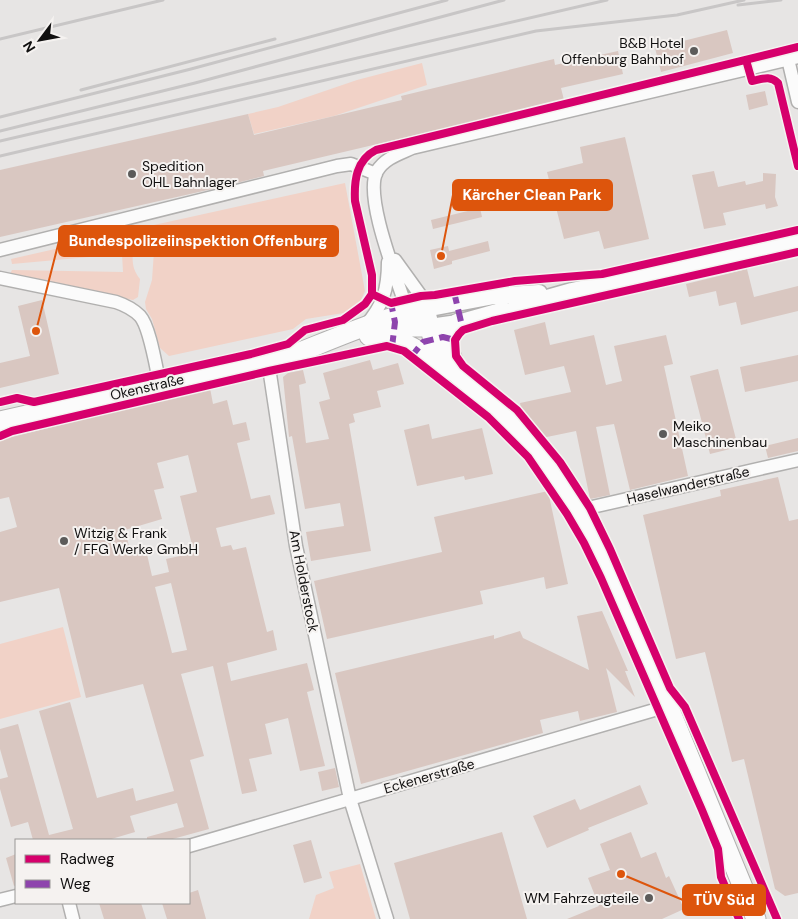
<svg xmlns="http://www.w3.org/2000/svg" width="798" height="919" font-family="'DM Sans',sans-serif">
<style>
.green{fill:#f1d2c7}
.building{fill:#d9c7c1;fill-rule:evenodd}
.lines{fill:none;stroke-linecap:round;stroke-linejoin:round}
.street-casing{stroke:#b1b0af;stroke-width:15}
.secondary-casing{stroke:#b1b0af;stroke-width:19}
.primary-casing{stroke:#b1b0af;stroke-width:21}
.street{stroke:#fbfbfb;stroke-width:12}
.secondary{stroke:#fbfbfb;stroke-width:16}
.primary{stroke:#fbfbfb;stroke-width:19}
.rail{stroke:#c8c6c6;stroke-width:3}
.quiet{stroke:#8e44ad;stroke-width:6;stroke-dasharray:12 6;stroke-linecap:butt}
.cycleway-casing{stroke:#f5f2f0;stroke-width:11}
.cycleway{stroke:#d6006c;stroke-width:8}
.poi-dot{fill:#5c5b5a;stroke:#f5f2f0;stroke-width:2}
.labels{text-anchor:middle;stroke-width:4;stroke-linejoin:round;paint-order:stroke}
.poi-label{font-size:14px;fill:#111010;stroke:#f5f2f0;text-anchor:start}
.street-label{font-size:14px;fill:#111010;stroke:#f5f2f0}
.leader{fill:none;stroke:#dd550c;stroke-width:2}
.callout-dot{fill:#dd550c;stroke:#f5f2f0;stroke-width:2}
.callout{fill:#dd550c;stroke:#dd550c;stroke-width:2}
.callout-label{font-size:15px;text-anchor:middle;font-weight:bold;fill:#fff}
</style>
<rect width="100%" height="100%" fill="#e7e5e4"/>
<path class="green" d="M422 63 427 85 334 116 254 134 248 114 278 107 357 80Z
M345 183 365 291 361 300 350 312 306 319 293 329 169 356 160 348 152 319 146 309 145 302 152 280 154 251V225Z
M130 232 135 237C133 253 129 266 140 279L138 297 133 300 9 276 12 270 123 272 122 254 12 264 11 259Z
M63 627 81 697 0 719V644Z
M360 864 376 919H309L316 895 334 888 329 872Z"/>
<path class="building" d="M727 30 733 53 661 72 655 48Z
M618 51 623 74 561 88 564 100 263 171 264 176 221 187 0 237V170L248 114 254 135 402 100 401 96 554 59 555 65Z
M765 91 768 105 749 110 746 95Z
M625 137 649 239 604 249 599 231 564 239 547 172 583 163 580 147Z
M714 171 718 187 745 181 746 185 763 181V173L776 174 775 197 778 206 766 209 765 204 723 213 726 225 704 229 692 175Z
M480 208 482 217 433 229 431 220Z
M488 241 490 251 452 261V264L434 269 430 250 448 246 449 251Z
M747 269 754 297 798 286V311L741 325 736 302 719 306 716 291 689 297 686 284Z
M42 300 59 374 0 388V363L30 356 18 306Z
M545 322 550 345 594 335 606 385 622 381 614 346 666 335 673 364 664 366 688 476 630 490 614 424 596 427 610 495 590 499 576 431 542 438 522 414 520 403 571 392 564 366 525 375 514 330Z
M798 355V381L745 392 740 367Z
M370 360 373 370 398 363 404 384 377 391 381 407 353 414 355 422 349 424 371 551 311 561 306 532 344 526 340 503 305 509 292 436 289 437 283 377 288 373 303 370 306 383 299 385 306 443 329 439 319 402 330 399 323 373Z
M718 369 738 447 710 454 690 376Z
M210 388 213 404 227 400 233 425 246 422 250 440 237 443 251 499 270 495 275 514 216 528 221 547 231 545 233 550 246 547 267 632 273 630 277 650 227 663 231 681 307 663 314 690 307 692 325 766 300 771 288 718 265 724 272 754 249 759 257 791 242 794 213 666 181 674 204 756 190 760 209 829 169 840H147V837L184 827 177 803 130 816 135 832 108 840H33L28 822 11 827 0 789V779L8 777 0 749V729L18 724 49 835 73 829 39 711 70 702 97 798 133 788 136 801 174 791 143 684 86 698 59 588 0 602V532L17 527 9 497 0 499V440ZM188 455 197 492 180 496 194 553 166 559 169 572 152 576 146 550 131 554 125 530 162 519 154 490 164 488 157 463ZM171 583 187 650 172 653 155 587Z
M429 424 432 439 482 428 493 474 465 480 464 476 417 486 404 430Z
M798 438V451L768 458 765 446Z
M778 477 789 521 798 519V893L785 896 775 889 744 759 732 762 705 652 676 659 643 515 721 496 720 490Z
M548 491 568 584 546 589 544 577 480 591 483 604 327 639 314 581 442 552 434 517Z
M602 611 628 671H625L635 697 606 668 617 712 580 721 578 711 540 720 543 733 361 784 335 673 494 635V639L520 631 523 638 589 670 577 616Z
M335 768 339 787 322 791 318 772Z
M640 785 648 804 588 828 589 830 547 848 533 816 575 799 580 810Z
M502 832 527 919H410L394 863Z
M631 832 641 858 656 852 666 878 669 876 684 909 662 919H567L599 906 588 878 610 870 600 844Z
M311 840 322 878 304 883 293 845Z
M16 854V885L14 886 6 858Z
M198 890 206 919H167L162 903H189V893Z
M99 903H141L146 919H104Z"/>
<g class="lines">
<g class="street-casing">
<path id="street" d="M788 59 798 102
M0 250 337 166 351 164 376 174
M395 260 421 296 425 309
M0 278 116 302C125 305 133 309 140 316 150 327 156 368 160 385
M408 313C399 283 363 197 377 171 385 158 399 154 412 148L798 57
M365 326C383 306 388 289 388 262
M268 361 296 546 350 799 387 919
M579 510 798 460
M189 846 668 706
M0 900 16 896
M69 903 73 919"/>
</g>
<g class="secondary-casing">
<path id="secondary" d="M425 309 494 296 539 293
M430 327 458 323 572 291 798 242"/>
</g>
<g class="primary-casing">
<path id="primary" d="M369 336 411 327H430
M375 338C389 339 405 342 417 350 428 356 434 367 445 372
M295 354C338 337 380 318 425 309L435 348 445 364 498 408 541 460 579 510 619 586 756 919
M455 365C446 343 445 344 458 323
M0 421 306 352"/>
</g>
<use href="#street" class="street"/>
<use href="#secondary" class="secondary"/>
<use href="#primary" class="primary"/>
<path class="rail" d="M738 5 781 0
M0 39 163 0
M81 90 275 39
M0 117 191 69 447 0
M0 131 195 83 504 0
M0 141 607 0
M0 156 536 31 677 15 744 0"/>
<path class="quiet" d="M454 292 463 330
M388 302 391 303 395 322 392 347
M411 357 423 342 443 337 455 340"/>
<g class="cycleway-casing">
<path id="cycleway" d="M746 60 752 81C762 79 770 75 778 83L798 166
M372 294 391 303 421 296 435 295 515 281 602 274 798 230
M0 402 17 398 34 402 251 354 288 344 305 330 343 320 365 304 372 294V275L355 201C354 181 356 160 376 150L798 47
M0 436 12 431 269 371 387 346 404 351 488 417 528 457 567 514 584 543 601 578 702 810 718 849 721 877 739 919
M777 919 685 707 670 688 610 549 590 508 560 462 517 410 463 366 456 356 455 340 459 334 463 330 492 321 798 252"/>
</g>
<use href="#cycleway" class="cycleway"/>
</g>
<g class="poi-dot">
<circle cx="694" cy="51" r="5"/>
<circle cx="132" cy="174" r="5"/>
<circle cx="663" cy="434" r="5"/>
<circle cx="64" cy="541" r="5"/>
<circle cx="649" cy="898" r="5"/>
</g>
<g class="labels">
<g class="poi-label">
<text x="684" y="48" text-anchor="end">B&amp;B Hotel<tspan x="684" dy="16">Offenburg Bahnhof</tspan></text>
<text x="142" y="171">Spedition<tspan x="142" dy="16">OHL Bahnlager</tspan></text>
<text x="673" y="431">Meiko<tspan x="673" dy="16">Maschinenbau</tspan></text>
<text x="74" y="538">Witzig &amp; Frank<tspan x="74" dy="16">/ FFG Werke GmbH</tspan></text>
<text x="639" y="903" text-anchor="end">WM Fahrzeugteile</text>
</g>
<g class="street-label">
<text transform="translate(147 387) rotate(-13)" y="5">Okenstraße</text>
<text transform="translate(688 485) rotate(-13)" y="5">Haselwanderstraße</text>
<text transform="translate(304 581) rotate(79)" y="5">Am Holderstock</text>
<text transform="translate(429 776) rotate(-16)" y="5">Eckenerstraße</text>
</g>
</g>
<path class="leader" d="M441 256L453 195M36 331L59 241M621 874L683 900"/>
<g class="callout-dot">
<circle cx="441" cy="256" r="5"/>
<circle cx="36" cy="331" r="5"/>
<circle cx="621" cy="874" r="5"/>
</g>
<g class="callout">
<rect x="453" y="180" width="159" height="30" rx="5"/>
<rect x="59" y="226" width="279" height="30" rx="5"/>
<rect x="683" y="885" width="82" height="30" rx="5"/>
</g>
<g class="callout-label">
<text x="532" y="200">Kärcher Clean Park</text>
<text x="198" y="246">Bundespolizeiinspektion Offenburg</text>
<text x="724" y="905">TÜV Süd</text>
</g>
<rect x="15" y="839" width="175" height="65" fill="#f5f2f0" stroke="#9a9896"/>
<rect x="25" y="855" width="25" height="8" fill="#d6006c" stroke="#9a9896"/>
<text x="60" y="864" font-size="15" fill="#111010">Radweg</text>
<rect x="25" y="880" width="25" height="8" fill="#8e44ad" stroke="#9a9896"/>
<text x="60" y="889" font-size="15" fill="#111010">Weg</text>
<g transform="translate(40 40) rotate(238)" stroke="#f5f2f0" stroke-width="4" paint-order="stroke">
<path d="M0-4L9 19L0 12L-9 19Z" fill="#111010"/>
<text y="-8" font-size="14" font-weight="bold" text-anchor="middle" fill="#111010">N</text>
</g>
</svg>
